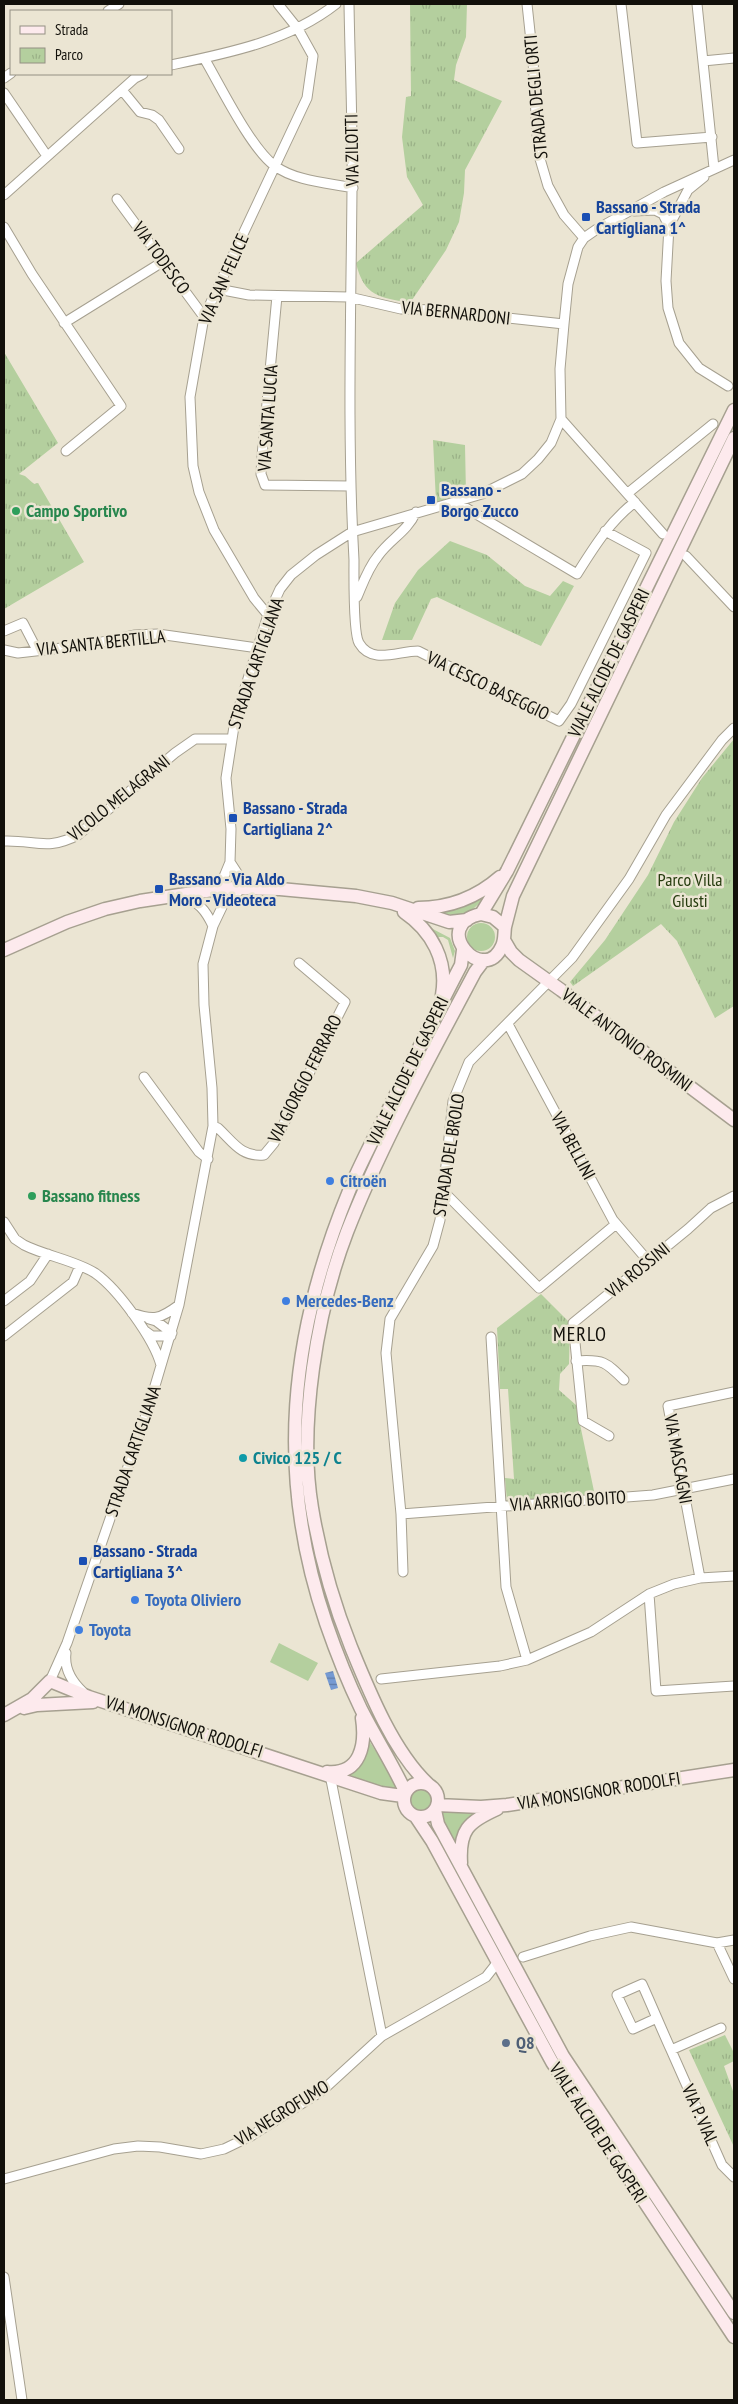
<svg xmlns="http://www.w3.org/2000/svg" width="738" height="2404" font-family="'PT Sans Narrow',sans-serif">
<style>
.grass{fill:#b4cf9e}
.park{fill:url(#park-tufts)}
.water{fill:url(#water-rules)}
.lines{fill:none;stroke-linecap:round;stroke-linejoin:round}
.street-casing{stroke:#a6a090;stroke-width:11}
.secondary-casing{stroke:#a6a090;stroke-width:15}
.street{stroke:#fff;stroke-width:9}
.secondary{stroke:#fdeaed;stroke-width:12}
.transit-dot{fill:#1a4fb4;stroke:#ebe5d3;stroke-width:2}
.leisure-dot{fill:#2e9e5b;stroke:#ebe5d3;stroke-width:2}
.shop-dot{fill:#3f7fe0;stroke:#ebe5d3;stroke-width:2}
.culture-dot{fill:#0f9aa8;stroke:#ebe5d3;stroke-width:2}
.service-dot{fill:#5c6f8a;stroke:#ebe5d3;stroke-width:2}
.labels{text-anchor:middle;stroke-width:5;stroke-linejoin:round;paint-order:stroke}
.street-label{font-size:18px;fill:#12100a;stroke:#ebe5d3}
.transit-label{font-size:18px;font-weight:bold;fill:#164399;stroke:#ebe5d3;text-anchor:start}
.leisure-label{font-size:18px;font-weight:bold;fill:#27864d;stroke:#ebe5d3;text-anchor:start}
.park-label{font-size:18px;fill:#263c0f;stroke:#ebe5d3}
.shop-label{font-size:18px;font-weight:bold;fill:#366cbe;stroke:#ebe5d3;text-anchor:start}
.culture-label{font-size:18px;font-weight:bold;fill:#0d838f;stroke:#ebe5d3;text-anchor:start}
.service-label{font-size:18px;font-weight:bold;fill:#4e5e75;stroke:#ebe5d3;text-anchor:start}
.quarter-label{font-size:20px;letter-spacing:1px;fill:#12100a;stroke:#ebe5d3}
</style>
<defs>
<pattern id="park-tufts" width="24" height="20" patternUnits="userSpaceOnUse" patternTransform="scale(1.25)"><rect width="24" height="20" fill="#b4cf9e"/><path d="M3 7l-1-3M5 7V3M7 7l1-3M15 17l-1-3M17 17v-4M19 17l1-3" fill="none" stroke="#9ab187"/></pattern>
<pattern id="water-rules" width="6" height="5" patternUnits="userSpaceOnUse" patternTransform="scale(1.25)"><rect width="6" height="5" fill="#759ad3"/><path d="M0 2.5h6" fill="none" stroke="#5f7ca9"/></pattern>
</defs>
<rect width="100%" height="100%" fill="#ebe5d3"/>
<path class="grass" d="M486 894C473 915 459 918 435 912Z
M467 937a14 14 0 1 1 28 0a14 14 0 1 1-28 0Z
M429 927 450 938 455 951 453 958 448 940 443 937H436Z
M279 1643 318 1663 308 1681 270 1662Z
M368 1739 396 1783V1788H386L344 1773Z
M411 1800a10 10 0 1 1 20 0a10 10 0 1 1-20 0Z
M438 1809 480 1813 457 1847 438 1813Z"/>
<path class="park" d="M410 4H467L466 37 456 65 454 80 502 101 465 170 464 193 459 222 446 250 410 303C380 297 364 297 356 263L423 205 407 177 402 137 406 97 411 96Z
M4 352 58 443 19 474 25 476 34 484 38 483 84 562 4 609Z
M433 440 465 445 466 494 436 502Z
M450 541 487 555 525 586 550 596 563 581 574 586 541 646 437 597 431 599 412 640H382L395 603 418 570Z
M734 739V1006L715 1018 677 941 661 924 573 986 570 982 605 940 648 875 674 822 702 778Z
M541 1294 570 1323 569 1364 560 1374 559 1390 576 1405 595 1496 507 1501 505 1478 514 1479 508 1389H500L497 1328Z
M725 2035 734 2053V2061L724 2066 734 2094V2147L689 2050Z"/>
<path class="water" d="M333 1671 338 1688 331 1690 325 1673Z"/>
<g class="lines">
<g class="street-casing">
<path id="street" d="M349 4C350 65 353 127 352 189 351 313 347 436 354 560 354 575 353 633 359 643 372 665 398 651 418 651L559 721 571 704 646 553 605 531
M527 4 533 60 538 152 548 186 564 215 584 238
M621 4 637 143 712 137
M697 4 714 168
M108 11 119 4
M204 58C220 85 251 149 275 166 295 181 329 183 353 188
M703 61 734 58
M171 65C229 53 289 41 336 4
M4 78 11 73
M122 90 140 112 152 115 159 120 179 149
M4 93 47 156
M704 177 688 190 669 226 666 281 668 308 679 343 699 368 728 386
M4 195 135 78 143 74
M117 199 204 317
M634 211 655 210 663 214 669 226
M4 227 32 274 121 406 66 451
M218 289 249 295 349 297 401 309 434 310 564 324
M277 296 262 456 261 474 265 485 350 486
M64 323 164 261
M561 419 663 534
M628 493 713 424
M456 502 577 574C594 547 610 521 635 502
M686 556 734 607
M357 597C363 583 368 568 378 556 390 539 407 532 416 512
M268 615 254 598 214 530 199 492 193 466 190 397 204 317 307 98 313 56 298 29 278 4
M4 631 23 623 37 650
M4 650 18 653 88 645 134 635 158 634 258 648
M4 841C36 840 47 851 78 835L175 753 195 739H230
M230 862 241 879 254 888
M210 888 223 879 230 862 231 829 226 778 235 720 268 615 280 589 291 575 316 555 352 532 482 494 522 474 538 459 551 443 561 419 560 369 564 324 568 284 578 247 584 238 597 229 664 192 734 160
M181 897C198 900 206 911 213 926
M508 1024 613 1220 649 1262
M144 1077 199 1152 208 1159
M213 1126 218 1128C234 1143 241 1157 264 1155L274 1143 345 1002 299 963
M443 1191 539 1288 616 1224
M4 1222 15 1239 24 1245C46 1256 74 1260 95 1273 118 1289 154 1339 161 1365
M4 1301 30 1281 48 1254
M132 1313C154 1321 160 1319 179 1305
M149 1319 156 1321 172 1333
M145 1331 152 1336H171
M4 1336 73 1282 80 1266
M491 1337 506 1587 527 1660
M576 1361C603 1359 606 1362 624 1380
M609 1436 583 1421 573 1323 688 1229 711 1208 734 1196
M401 1514 653 1495 734 1479
M403 1572 401 1514 386 1353 390 1319 433 1246 440 1220 453 1101 469 1062 572 958 629 879 666 815 722 740 734 728
M700 1578 668 1406 734 1392
M649 1594 656 1691 734 1686
M66 1653C64 1669 71 1681 83 1692
M381 1679 500 1666 527 1660 591 1632 649 1594 674 1584 700 1578 734 1576
M50 1681 67 1643 149 1406 179 1305 213 1126 212 1088 204 1005 203 964 213 926 223 905 242 888
M330 1775 382 2036
M717 1943 734 1979
M523 1957 590 1936 631 1927 717 1943 734 1940
M657 2018 633 2029 617 1995 642 1984C652 2006 661 2028 671 2050L722 2165 734 2177
M671 2050 721 2028
M4 2179 114 2149 138 2146 160 2147 201 2154 224 2149 251 2136 323 2090 382 2036 486 1977 497 1963
M4 2277 22 2400"/>
</g>
<g class="secondary-casing">
<path id="secondary" d="M418 908C450 908 476 898 500 877
M404 912C432 931 448 961 442 995
M481 914 507 871 734 410
M481 914 493 917 505 927C504 934 505 940 502 946 484 988 428 925 481 914Z
M505 927 513 896 734 438
M504 940 511 952 519 960 561 990 734 1120
M4 950 67 922 105 909 140 901 226 888 280 889 356 896 392 903 449 922 467 920
M24 1708 37 1705 93 1702
M4 1715 32 1699 50 1681 89 1697 381 1793 403 1796
M327 1772C361 1775 366 1744 362 1718
M404 1800a17 17 0 1 1 34 0a17 17 0 1 1-34 0Z
M428 1784C393 1751 369 1691 351 1647 333 1602 320 1556 312 1508 298 1425 317 1310 347 1232 382 1143 430 1057 475 972L484 960
M405 1791C392 1763 375 1737 361 1709 348 1682 336 1652 326 1623 275 1474 290 1334 349 1191 363 1156 383 1122 399 1088 420 1046 440 1005 461 965L463 950
M437 1805 481 1807 507 1805 734 1770
M435 1810 438 1824 563 2056 734 2313
M416 1817 432 1841 552 2062 734 2337
M461 1863C459 1830 468 1822 497 1809"/>
</g>
<use href="#street" class="street"/>
<use href="#secondary" class="secondary"/>
</g>
<g class="transit-dot">
<rect x="581" y="212" width="10" height="10" rx="2.5"/>
<rect x="426" y="495" width="10" height="10" rx="2.5"/>
<rect x="228" y="813" width="10" height="10" rx="2.5"/>
<rect x="154" y="884" width="10" height="10" rx="2.5"/>
<rect x="78" y="1556" width="10" height="10" rx="2.5"/>
</g>
<g class="leisure-dot">
<circle cx="16" cy="511" r="5"/>
<circle cx="32" cy="1196" r="5"/>
</g>
<g class="shop-dot">
<circle cx="330" cy="1181" r="5"/>
<circle cx="286" cy="1301" r="5"/>
<circle cx="135" cy="1600" r="5"/>
<circle cx="79" cy="1630" r="5"/>
</g>
<circle class="culture-dot" cx="243" cy="1458" r="5"/>
<circle class="service-dot" cx="506" cy="2043" r="5"/>
<g class="labels">
<g class="street-label">
<text transform="translate(536 97) rotate(-95)" y="6">STRADA DEGLI ORTI</text>
<text transform="translate(352 150) rotate(-91)" y="6">VIA ZILOTTI</text>
<text transform="translate(161 258) rotate(54)" y="6">VIA TODESCO</text>
<text transform="translate(224 279) rotate(-66)" y="6">VIA SAN FELICE</text>
<text transform="translate(456 313) rotate(6)" y="6">VIA BERNARDONI</text>
<text transform="translate(268 418) rotate(-86)" y="6">VIA SANTA LUCIA</text>
<text transform="translate(101 643) rotate(-6)" y="6">VIA SANTA BERTILLA</text>
<text transform="translate(256 663) rotate(-71)" y="6">STRADA CARTIGLIANA</text>
<text transform="translate(609 663) rotate(-64)" y="6">VIALE ALCIDE DE GASPERI</text>
<text transform="translate(488 686) rotate(26)" y="6">VIA CESCO BASEGGIO</text>
<text transform="translate(119 798) rotate(-39)" y="6">VICOLO MELAGRANI</text>
<text transform="translate(627 1040) rotate(37)" y="6">VIALE ANTONIO ROSMINI</text>
<text transform="translate(408 1071) rotate(-64)" y="6">VIALE ALCIDE DE GASPERI</text>
<text transform="translate(305 1079) rotate(-63)" y="6">VIA GIORGIO FERRARO</text>
<text transform="translate(573 1146) rotate(62)" y="6">VIA BELLINI</text>
<text transform="translate(449 1155) rotate(-81)" y="6">STRADA DEL BROLO</text>
<text transform="translate(638 1270) rotate(-39)" y="6">VIA ROSSINI</text>
<text transform="translate(133 1451) rotate(-71)" y="6">STRADA CARTIGLIANA</text>
<text transform="translate(678 1459) rotate(80)" y="6">VIA MASCAGNI</text>
<text transform="translate(568 1501) rotate(-4)" y="6">VIA ARRIGO BOITO</text>
<text transform="translate(184 1727) rotate(18)" y="6">VIA MONSIGNOR RODOLFI</text>
<text transform="translate(599 1791) rotate(-9)" y="6">VIA MONSIGNOR RODOLFI</text>
<text transform="translate(282 2113) rotate(-32)" y="6">VIA NEGROFUMO</text>
<text transform="translate(700 2115) rotate(66)" y="6">VIA P. VIAL</text>
<text transform="translate(598 2133) rotate(57)" y="6">VIALE ALCIDE DE GASPERI</text>
</g>
<g class="transit-label">
<text x="596" y="213">Bassano - Strada<tspan x="596" dy="21">Cartigliana 1^</tspan></text>
<text x="441" y="496">Bassano -<tspan x="441" dy="21">Borgo Zucco</tspan></text>
<text x="243" y="814">Bassano - Strada<tspan x="243" dy="21">Cartigliana 2^</tspan></text>
<text x="169" y="885">Bassano - Via Aldo<tspan x="169" dy="21">Moro - Videoteca</tspan></text>
<text x="93" y="1557">Bassano - Strada<tspan x="93" dy="21">Cartigliana 3^</tspan></text>
</g>
<g class="leisure-label">
<text x="26" y="517">Campo Sportivo</text>
<text x="42" y="1202">Bassano fitness</text>
</g>
<g class="park-label">
<text x="690" y="886">Parco Villa<tspan x="690" dy="21">Giusti</tspan></text>
</g>
<g class="shop-label">
<text x="340" y="1187">Citroën</text>
<text x="296" y="1307">Mercedes-Benz</text>
<text x="145" y="1606">Toyota Oliviero</text>
<text x="89" y="1636">Toyota</text>
</g>
<g class="culture-label">
<text x="253" y="1464">Civico 125 / C</text>
</g>
<g class="service-label">
<text x="516" y="2049">Q8</text>
</g>
<g class="quarter-label">
<text x="580" y="1341">MERLO</text>
</g>
</g>
<rect width="738" height="2404" fill="none" stroke="#12100a" stroke-width="10"/>
<rect x="10" y="10" width="162" height="65" fill="#ebe5d3" stroke="#949083"/>
<rect x="20" y="26" width="25" height="8" fill="#fdeaed" stroke="#949083"/>
<text x="55" y="35" font-size="15" fill="#12100a">Strada</text>
<rect x="20" y="48" width="25" height="15" fill="url(#park-tufts)" stroke="#949083"/>
<text x="55" y="60" font-size="15" fill="#12100a">Parco</text>
</svg>
